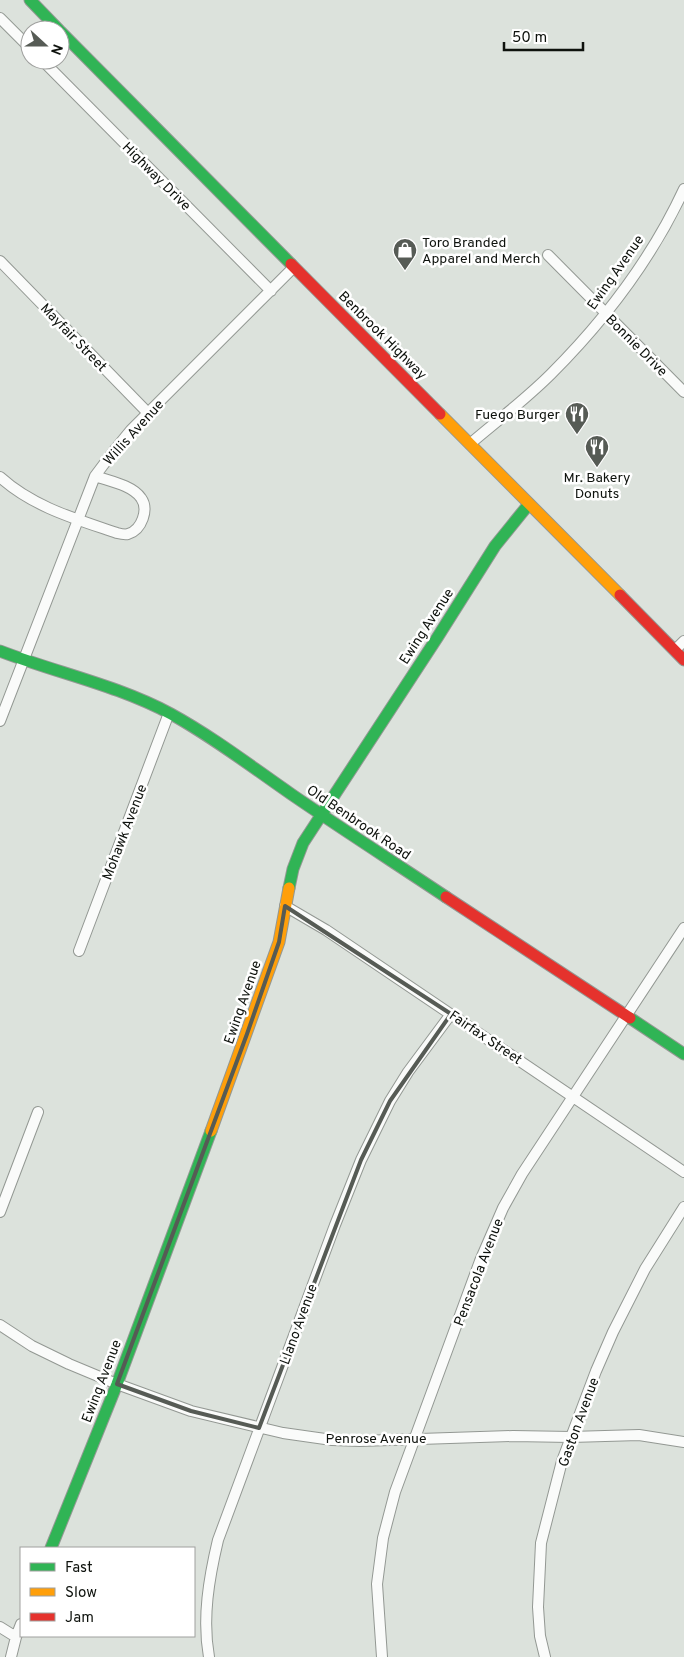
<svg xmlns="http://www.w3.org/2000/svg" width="684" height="1657" font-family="Overpass,sans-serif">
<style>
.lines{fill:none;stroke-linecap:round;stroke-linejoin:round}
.street-casing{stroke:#939893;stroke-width:12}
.fast-casing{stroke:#939893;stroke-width:13}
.slow-casing{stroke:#939893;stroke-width:13}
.jam-casing{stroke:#939893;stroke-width:13}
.street{stroke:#fafbfa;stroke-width:10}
.fast{stroke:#30b455;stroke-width:11}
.slow{stroke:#ff9f0a;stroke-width:11}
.jam{stroke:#e5322d;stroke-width:11}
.marked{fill:none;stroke:#565b55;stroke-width:4;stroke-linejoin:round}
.labels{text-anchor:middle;stroke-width:5;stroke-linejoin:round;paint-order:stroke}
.street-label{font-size:14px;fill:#0e120d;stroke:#fff}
.poi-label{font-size:14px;fill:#0e120d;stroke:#fff;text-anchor:start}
</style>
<rect width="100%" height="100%" fill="#dce2dc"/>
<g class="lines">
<g class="street-casing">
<path id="street" d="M0 18 30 48
M42 60 271 291
M548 255 684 392
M0 261 148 413
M470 444C497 421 526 399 551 374 605 320 652 258 684 189
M0 477C33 507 76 519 117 533 121 534 125 535 128 534 142 530 149 509 141 498 132 485 109 481 95 476
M675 650 684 641
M0 721 95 476 113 452 131 430 294 267
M285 906 326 930 684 1172
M79 951 169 713
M0 1212 38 1112
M0 1325 32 1346 69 1364 117 1384 191 1411 283 1433 332 1440 360 1441 513 1436 571 1437 639 1435 684 1442
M0 1627 16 1637
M11 1657 16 1637 21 1624
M209 1657C202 1618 209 1578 218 1540L335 1225 361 1160 390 1101 408 1072 451 1014
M382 1657 377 1584 383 1538 395 1492 480 1261 503 1208 522 1174 684 928
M545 1657 540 1636 538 1607 541 1543 562 1461 596 1371 613 1332 645 1269 684 1207"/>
</g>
<g class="fast-casing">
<path id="fast" d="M30 0 59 30
M60 31 291 264
M0 651C57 673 117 685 171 714 213 737 252 767 291 794 342 829 395 863 446 897
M289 888 293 869 303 843 437 638 495 546 529 504
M630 1018 684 1054
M51 1548 117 1384 211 1131"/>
</g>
<g class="slow-casing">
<path id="slow" d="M440 414 620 595
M211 1131 279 942 289 888"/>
</g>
<g class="jam-casing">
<path id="jam" d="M291 264 440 414
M620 595 684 660
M446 897 630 1018"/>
</g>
<use href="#street" class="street"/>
<use href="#fast" class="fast"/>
<use href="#slow" class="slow"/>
<use href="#jam" class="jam"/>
</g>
<path class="marked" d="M285 906 451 1014 390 1101 361 1160 259 1428 191 1411 117 1384 247 1034 279 942Z"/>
<defs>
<g id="shop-pin" transform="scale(1.25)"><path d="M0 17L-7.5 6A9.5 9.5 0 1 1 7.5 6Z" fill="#565b55" stroke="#fff"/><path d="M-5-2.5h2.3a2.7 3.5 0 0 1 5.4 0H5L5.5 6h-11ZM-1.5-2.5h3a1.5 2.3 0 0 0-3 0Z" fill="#fff"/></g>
<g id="restaurant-pin" transform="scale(1.25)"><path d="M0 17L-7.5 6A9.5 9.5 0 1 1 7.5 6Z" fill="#565b55" stroke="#fff"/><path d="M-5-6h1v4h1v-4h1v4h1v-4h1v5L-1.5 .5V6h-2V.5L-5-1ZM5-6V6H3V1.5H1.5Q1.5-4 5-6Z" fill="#fff"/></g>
</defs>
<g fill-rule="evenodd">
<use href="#shop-pin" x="405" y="250"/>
<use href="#restaurant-pin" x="577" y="414"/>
<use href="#restaurant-pin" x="597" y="447"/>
</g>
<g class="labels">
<g class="street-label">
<text transform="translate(157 176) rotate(45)" y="5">Highway Drive</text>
<text transform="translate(615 272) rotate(-55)" y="5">Ewing Avenue</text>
<text transform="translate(383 335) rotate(45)" y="5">Benbrook Highway</text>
<text transform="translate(74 337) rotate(46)" y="5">Mayfair Street</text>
<text transform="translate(637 345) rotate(45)" y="5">Bonnie Drive</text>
<text transform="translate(133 432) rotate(-48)" y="5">Willis Avenue</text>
<text transform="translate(426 626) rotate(-57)" y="5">Ewing Avenue</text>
<text transform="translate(359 822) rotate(34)" y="5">Old Benbrook Road</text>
<text transform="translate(124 832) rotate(-69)" y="5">Mohawk Avenue</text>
<text transform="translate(242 1002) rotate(-71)" y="5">Ewing Avenue</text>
<text transform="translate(486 1037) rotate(34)" y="5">Fairfax Street</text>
<text transform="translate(478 1272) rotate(-69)" y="5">Pensacola Avenue</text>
<text transform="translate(298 1324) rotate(-70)" y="5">Llano Avenue</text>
<text transform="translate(101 1381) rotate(-69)" y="5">Ewing Avenue</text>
<text transform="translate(578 1422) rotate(-70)" y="5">Gaston Avenue</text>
<text x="376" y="1443">Penrose Avenue</text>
</g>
<g class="poi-label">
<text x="422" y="247">Toro Branded<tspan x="422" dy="16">Apparel and Merch</tspan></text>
<text x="560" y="419" text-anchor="end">Fuego Burger</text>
<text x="597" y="482" text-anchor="middle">Mr. Bakery<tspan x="597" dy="16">Donuts</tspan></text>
</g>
</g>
<rect x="20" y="1547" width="175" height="90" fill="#ffffff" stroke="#9fa09e"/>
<rect x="30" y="1563" width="25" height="8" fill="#30b455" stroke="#9fa09e"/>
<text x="65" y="1572" font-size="15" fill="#0e120d">Fast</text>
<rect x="30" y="1588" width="25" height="8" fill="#ff9f0a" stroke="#9fa09e"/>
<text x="65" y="1597" font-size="15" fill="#0e120d">Slow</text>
<rect x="30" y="1613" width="25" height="8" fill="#e5322d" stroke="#9fa09e"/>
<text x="65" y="1622" font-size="15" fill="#0e120d">Jam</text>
<g transform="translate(45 45) rotate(111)"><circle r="24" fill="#ffffff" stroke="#9fa09e"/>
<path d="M0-4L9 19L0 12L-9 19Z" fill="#565b55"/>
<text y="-8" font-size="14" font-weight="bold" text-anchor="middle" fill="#0e120d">N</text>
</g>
<path d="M504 42v8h79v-8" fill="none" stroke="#0e120d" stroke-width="2.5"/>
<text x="512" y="42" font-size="15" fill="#0e120d" stroke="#ffffff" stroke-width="4" paint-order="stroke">50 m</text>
</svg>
